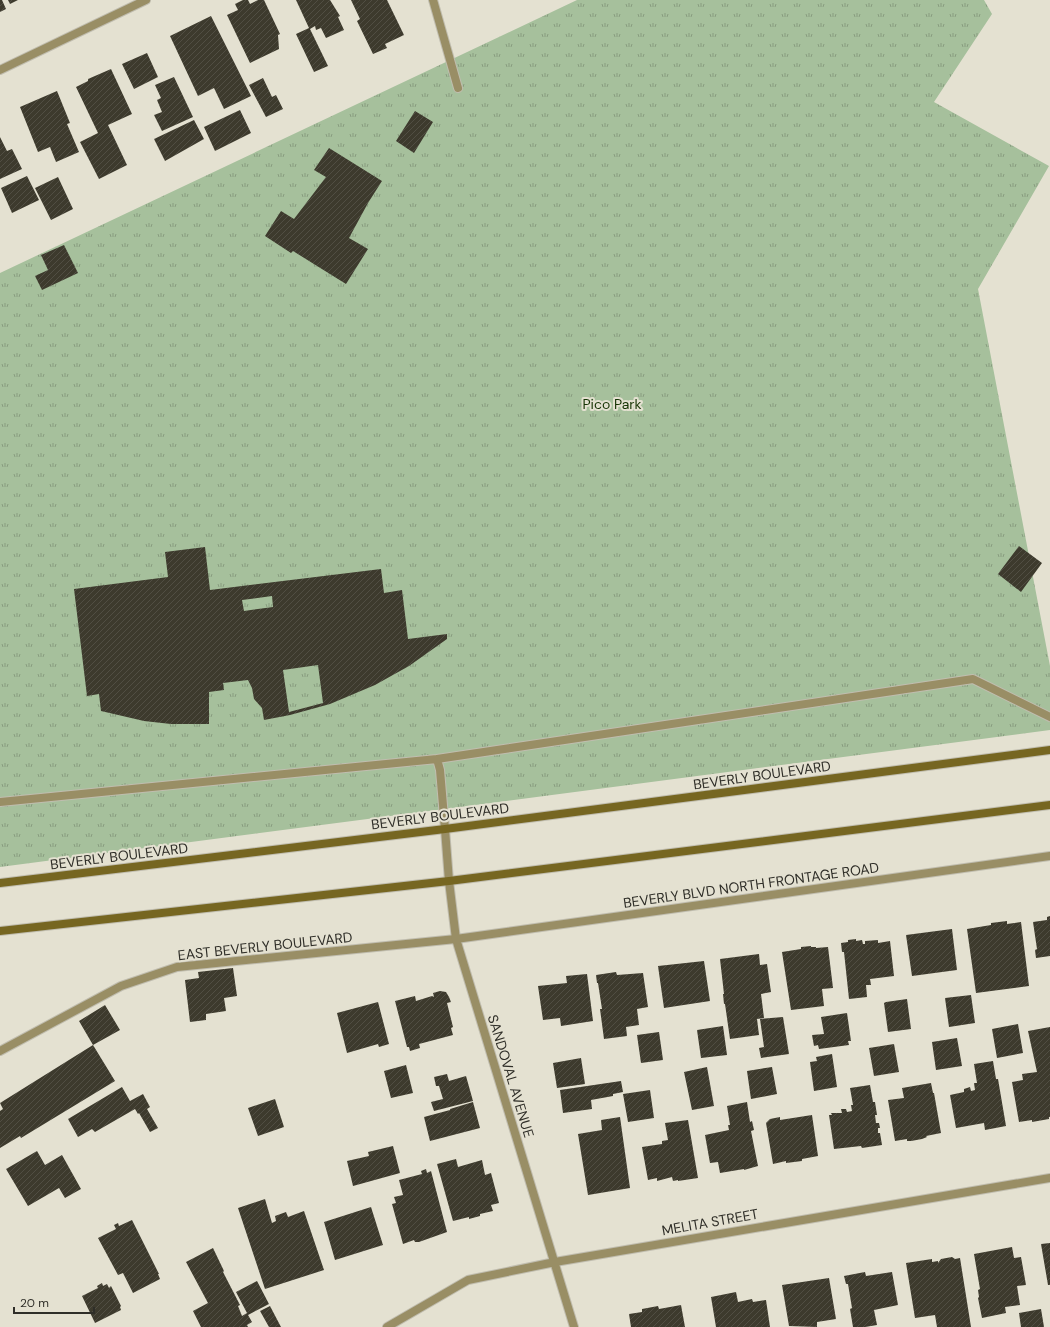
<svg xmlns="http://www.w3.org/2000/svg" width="1050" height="1327" font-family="'DM Sans',sans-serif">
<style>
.park{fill:url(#park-tufts)}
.building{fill:url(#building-hatch);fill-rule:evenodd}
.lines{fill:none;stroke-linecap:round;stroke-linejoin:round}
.lane-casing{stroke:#c0bdaf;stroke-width:10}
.street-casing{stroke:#c0bdaf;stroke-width:10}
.secondary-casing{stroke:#c0bdaf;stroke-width:10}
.lane{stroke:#998e65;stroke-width:8}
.street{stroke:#998e65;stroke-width:8}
.secondary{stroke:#766621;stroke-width:8}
.labels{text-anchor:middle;stroke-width:4;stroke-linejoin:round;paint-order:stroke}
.park-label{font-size:14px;fill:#163404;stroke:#e4e1d1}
.street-label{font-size:14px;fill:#2f2e28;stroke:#e4e1d1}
</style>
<defs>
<pattern id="park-tufts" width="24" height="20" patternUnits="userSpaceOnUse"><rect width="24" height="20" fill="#a6c09c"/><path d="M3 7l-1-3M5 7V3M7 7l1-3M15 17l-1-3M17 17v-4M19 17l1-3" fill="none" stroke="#889c7f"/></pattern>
<pattern id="building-hatch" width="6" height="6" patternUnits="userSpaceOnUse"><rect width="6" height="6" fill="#3d3a2d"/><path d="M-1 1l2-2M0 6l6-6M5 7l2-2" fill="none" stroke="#514e43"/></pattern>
</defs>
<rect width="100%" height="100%" fill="#e4e1d1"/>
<path class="park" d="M577 0H984L992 14 934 102 1049 166 978 289 1050 666V730L0 867V273Z"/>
<path class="building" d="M0 0H2L6 9 0 12Z
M8 0H18L10 4Z
M243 0H248L250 4 258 0H264L280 34 278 35 279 49 250 63 227 15 238 10 235 4Z
M296 0H330L340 16 338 17 344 30 326 38 321 28 316 30 315 26 310 29 328 66 314 72 296 34 309 28Z
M351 0H387L404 35 385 44 387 48 373 54 357 21 360 19Z
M211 16 251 96 224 109 214 88 198 96 170 36Z
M147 53 158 77 134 89 122 64Z
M111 69 132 114 108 125 127 165 99 179 80 142 98 133 76 87 88 81V79Z
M174 77 193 117 162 131 154 115 162 112 157 100 161 98 155 85Z
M263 78 272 97 276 95 283 109 266 117 249 85Z
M57 91 70 123 67 124 79 152 56 162 50 147 38 152 20 107Z
M240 110 251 133 215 151 204 127Z
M415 111 433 122 414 153 396 141Z
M194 120 204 139 165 161 154 139Z
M0 137 7 151 12 149 22 169 0 179Z
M329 148 382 181 368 203 349 238 368 249 346 284 293 251 291 253 265 236 281 211 294 219 326 177 314 170Z
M27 176 39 200 12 213 1 188Z
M58 177 73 209 51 220 35 188Z
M64 245 78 273 42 290 35 276 48 270 41 255Z
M1019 546 1042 563 1021 592 998 574Z
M205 547 210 590 381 569 384 593 402 590 408 639 447 634V639L409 666 375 685 330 704 290 715 264 720 262 708 254 699 252 688 248 680 223 683 224 690 209 692V724H171L144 721 101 711 99 694 87 696 74 589 168 577 165 552ZM272 596 273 607 244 611 242 600ZM318 665 323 703 289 712 283 670Z
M1050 916V956L1036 958 1035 950 1037 949 1033 922 1047 920V917Z
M1007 921V924L1021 922 1029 986 976 993 967 929 991 925V923Z
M952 929 957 970 912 976 906 935Z
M856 939V941L862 940 863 944H865V941L878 940V943L890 941 894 976 870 979 871 985H866L867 997 849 999 844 952H842L841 943 848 942V940Z
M811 946V947H816V948L828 947 833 988 822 989 824 1006 791 1010 782 952 801 949V947Z
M759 954 760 965 767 964 771 992 761 994 764 1018 757 1019 759 1035 730 1039 725 1004H724L723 994H724L720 959Z
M704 961 710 1001 664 1008 658 966Z
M233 968 237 996 224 998 226 1011 206 1014V1020L190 1022 185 980 199 978 198 972Z
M616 972 617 975 643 973 648 1007 637 1009 639 1025 626 1027 627 1036 604 1039 600 1009H602L598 983H597L596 975Z
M587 974 593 1021 561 1026 560 1018 543 1020 538 986 567 983 566 976Z
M440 991 446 992 449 997 451 1002 447 1003 453 1027 451 1028 453 1035 419 1044 420 1048 410 1051 409 1047H407L395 1001 415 996 416 1001 432 996 434 997 433 993Z
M971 995 975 1023 949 1027 945 998Z
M907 999 911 1029 888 1032 884 1003 886 1002Z
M378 1002 389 1044 379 1047 378 1044 347 1053 337 1013Z
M105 1005 120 1030 93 1045 115 1081 21 1138 20 1136 0 1148V1111L3 1109 0 1103 93 1045 79 1021Z
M847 1013 851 1041H848L849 1045 819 1049 818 1045 814 1046 812 1035 824 1034 821 1017Z
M783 1017 789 1054 761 1058 759 1048 764 1047 760 1019Z
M1018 1024 1023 1053 997 1058 992 1029Z
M723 1026 727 1055 701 1058 697 1030Z
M1050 1027V1117H1049V1119L1032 1122V1120L1019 1122 1012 1082 1023 1080 1022 1074 1037 1072 1028 1031Z
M659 1032 663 1060 641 1063 637 1035Z
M957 1038 962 1066 936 1070 932 1042Z
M894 1044 899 1072 874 1076 869 1048Z
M832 1054 837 1087 814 1091 810 1062 817 1061 816 1057Z
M581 1058 585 1084 557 1088 553 1063Z
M993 1061 996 1079H998L1006 1126 985 1130 984 1123 956 1128 950 1095 964 1092V1089L970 1087 971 1091 975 1090 974 1083H977L974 1064Z
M406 1065 413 1093 391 1098 384 1071Z
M707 1067 714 1106 692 1110 684 1072Z
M772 1067 777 1094 751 1099 747 1071Z
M447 1074 449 1081 466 1076 473 1101 434 1111 431 1102 443 1099 439 1086H436L434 1077Z
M621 1081 623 1092 613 1094V1096L591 1100 592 1109 563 1113 560 1090Z
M931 1083 933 1093H934L941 1133 926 1136 927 1137 922 1139 911 1141H907V1139L895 1141 888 1100 904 1098 902 1088Z
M870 1085 873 1102H875L877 1115H875L876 1123H879L880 1128H878V1133H880L882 1145 862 1148 861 1146 834 1149 829 1115H832L831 1113H842L841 1109H846L847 1112 852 1111 851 1105H853L850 1088Z
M122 1087 130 1101 143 1094 150 1107 147 1109 158 1128 150 1132 139 1113 138 1114 135 1109 95 1132 92 1129 78 1137 68 1119Z
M650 1090 654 1118 628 1122 623 1094Z
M275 1099 284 1127 258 1136 248 1108Z
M473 1102 480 1128 430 1141 424 1117 450 1110V1109Z
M747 1102 750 1122 752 1121 754 1130 751 1131 758 1166 744 1170V1169L720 1173 718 1162 710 1163 705 1135 729 1130 728 1125H730L727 1106Z
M812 1115 818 1156 802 1159V1161L786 1163V1161L773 1164 766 1123 770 1119 780 1117V1120Z
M620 1117 630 1188 588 1195 578 1134 602 1130 601 1120Z
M688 1120 698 1178 678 1181V1180L673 1181 672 1177 657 1181V1178L648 1180 642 1147 662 1144V1141L668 1140 665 1123Z
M393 1146 400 1173 353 1186 347 1161 369 1156 368 1152Z
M37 1151 45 1165 62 1155 81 1189 65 1198 59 1188 28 1206 6 1169Z
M456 1159 458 1167 482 1160 485 1175 491 1173 499 1203 491 1205 493 1211 480 1214V1216L469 1219V1217L453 1221 437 1164Z
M426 1169 427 1173 431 1171 447 1232 419 1242H415L414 1240 403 1244 392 1204 396 1203 394 1197 403 1195 399 1180 422 1174 421 1171Z
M265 1199 272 1223 276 1221 275 1216 286 1212 288 1217 304 1211 324 1270 265 1289 238 1208Z
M371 1207 383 1245 335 1260 324 1222Z
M132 1220 159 1274H158L160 1279 133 1293 123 1273 118 1275 98 1238 116 1229 114 1225 118 1223 119 1226Z
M1050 1243V1285H1048L1041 1244Z
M1012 1247 1014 1258 1021 1257 1026 1285 1017 1286 1020 1305 1005 1307 1006 1313 982 1318 978 1298 979 1297 978 1290 980 1289 974 1254Z
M213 1248 224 1271 223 1272 240 1305 238 1306 242 1316 247 1313 236 1292 257 1281 269 1304 248 1315 252 1322 247 1325 248 1327H201L193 1311 208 1303 186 1262Z
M952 1257 955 1259 960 1258 971 1327H937L935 1315 915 1318 906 1263 932 1259V1262L938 1261V1263L941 1259Z
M865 1272 866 1276 892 1272 898 1305 874 1310 877 1325 865 1327H853L850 1309 852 1308 848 1284H846L844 1276Z
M829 1278 836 1319 817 1322V1327L789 1326 782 1285Z
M102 1283 103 1286 107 1284 109 1288 111 1286 121 1306 120 1307 121 1310 95 1323 82 1296 98 1288 97 1286Z
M736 1292 738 1302 752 1299 753 1302 766 1300 770 1327H716L711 1297Z
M681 1305 685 1327H631L629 1314 642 1312V1309L658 1306 659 1309Z
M270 1306 281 1327H269L260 1311Z
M1041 1309 1044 1327H1021L1019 1313Z"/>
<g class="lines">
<g class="lane-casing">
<path id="lane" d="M437 759 973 679 1050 717
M0 802 437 759 440 770 445 829
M0 1051 121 986 177 967 456 939"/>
</g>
<g class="street-casing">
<path id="street" d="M433 0 458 88
M0 70 146 0
M445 829 449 881 456 939 574 1327
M456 939 1050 856
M387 1327 468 1280 555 1262 1050 1178"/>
</g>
<g class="secondary-casing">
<path id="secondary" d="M0 883 445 829 1050 750
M0 931 449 881 1050 805"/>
</g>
<use href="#lane" class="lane"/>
<use href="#street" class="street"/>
<use href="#secondary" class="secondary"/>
</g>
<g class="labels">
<g class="park-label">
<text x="612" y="409">Pico Park</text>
</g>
<g class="street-label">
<text transform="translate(762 775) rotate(-8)" y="5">BEVERLY BOULEVARD</text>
<text transform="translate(440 816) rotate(-7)" y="5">BEVERLY BOULEVARD</text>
<text transform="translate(119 856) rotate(-7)" y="5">BEVERLY BOULEVARD</text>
<text transform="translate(751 885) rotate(-8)" y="5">BEVERLY BLVD NORTH FRONTAGE ROAD</text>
<text transform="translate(265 946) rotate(-6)" y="5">EAST BEVERLY BOULEVARD</text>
<text transform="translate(511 1076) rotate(73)" y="5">SANDOVAL AVENUE</text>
<text transform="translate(710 1222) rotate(-10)" y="5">MELITA STREET</text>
</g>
</g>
<path d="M14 1307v6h80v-6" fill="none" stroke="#2f2e28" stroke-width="2"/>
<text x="20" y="1307" font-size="12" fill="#2f2e28" stroke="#e4e1d1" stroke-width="3" paint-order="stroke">20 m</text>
</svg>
